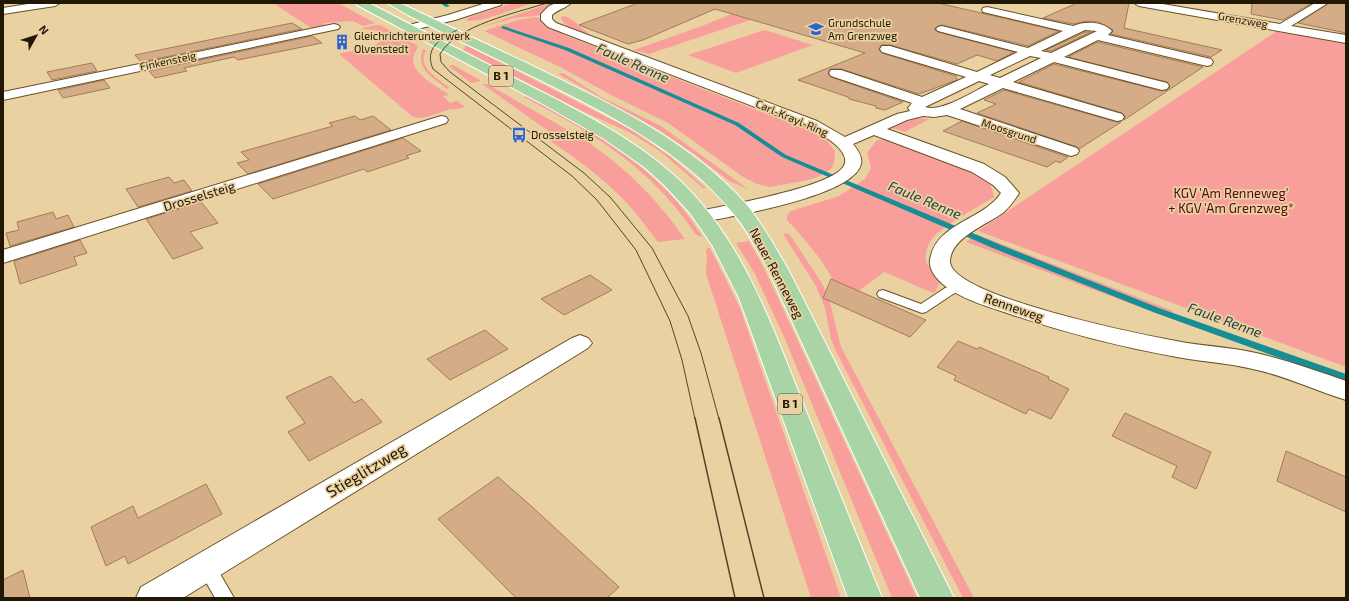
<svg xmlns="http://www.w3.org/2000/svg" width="1349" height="601" font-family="'Exo 2',sans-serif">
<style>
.green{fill:#f99f9b}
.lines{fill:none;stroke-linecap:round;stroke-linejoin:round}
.stream{fill:#178e96;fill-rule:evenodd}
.building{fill:#d5ac88;stroke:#a27b58}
.service-casing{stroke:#685125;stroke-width:2}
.minor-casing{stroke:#685125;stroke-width:2}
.primary-casing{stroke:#fff;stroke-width:2}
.service{fill:#fff;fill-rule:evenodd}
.minor{fill:#fff;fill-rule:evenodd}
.primary{fill:#a9d4a5;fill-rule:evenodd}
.tram-far1{stroke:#53462c;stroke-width:1}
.tram{stroke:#53462c;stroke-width:1.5}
.labels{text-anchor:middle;stroke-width:3.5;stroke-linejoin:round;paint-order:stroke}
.far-street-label{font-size:11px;fill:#201705;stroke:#ead1a1}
.far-poi-label{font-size:11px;fill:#201705;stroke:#ead1a1;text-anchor:start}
.shield{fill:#ead1a1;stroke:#5d4f34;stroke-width:1}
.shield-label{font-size:12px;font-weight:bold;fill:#201705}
.park-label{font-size:13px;fill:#58040f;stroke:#ead1a1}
.street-label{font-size:13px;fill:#201705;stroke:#ead1a1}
.water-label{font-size:14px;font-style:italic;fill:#234345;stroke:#ead1a1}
.near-street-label{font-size:16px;fill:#201705;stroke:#ead1a1}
</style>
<rect width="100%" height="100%" fill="#ead1a1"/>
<path class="green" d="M273 3H338L375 23 363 26 353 21 324 23 325 25 313 29Z
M512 3H532C519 7 476 25 466 20L470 17Z
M551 3H560L543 15 515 18 481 27Z
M759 3H801L649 54 634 50 702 26Z
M564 16C574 19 583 30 592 36H590C580 32 563 28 561 17Z
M535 17 539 18 546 26 567 36 813 132 827 141 835 151 834 163 832 168 820 176 809 180 770 187 757 184 743 177 668 123 615 97 562 68 484 31 518 20Z
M375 25H380L418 46C416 51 413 56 413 61 415 76 439 87 449 95L443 96 450 103 457 101 465 107 457 109H451L423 118 413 117 339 54 364 48H377L374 46 387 36 375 30 361 29Z
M1280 29 1346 41V367L978 231Z
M765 30 813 45 736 73 688 55Z
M466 45 630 129 671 157 706 188H703L661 152 629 132 582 111 463 50Z
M423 49 426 51C416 67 439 79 450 88L447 89C433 78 415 69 423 49Z
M453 65 480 80V81L471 83 449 66Z
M563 73 603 98 661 126 748 189 729 181 694 154 659 130 558 74Z
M482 84H487L568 130 554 135Z
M528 96C579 123 627 150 667 191 681 205 692 221 703 237L696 235C651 167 594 134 524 97Z
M916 118 929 119 905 132 892 128Z
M572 134C580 133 589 142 595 147 632 174 659 202 685 239L658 242C645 225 632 207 616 192 596 173 573 156 550 141Z
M886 139 977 173 991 185 994 197C978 207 942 226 932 239 928 245 925 253 926 260 928 268 935 275 940 281L936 291 933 293 884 272 842 304C834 272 809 244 787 220V215L791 211 839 196 865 179 871 168 867 153 877 140Z
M786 233 790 235 823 285 831 306 841 347 974 598H963L836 351 831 339 825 308 816 286 783 234Z
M976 234 1173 311 1169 318 966 242Z
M749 241 765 270 917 598H892L785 339 755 274 736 243Z
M708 248H710L740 308 841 598H811L706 274 707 256 706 250Z"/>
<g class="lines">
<path class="stream" d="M440 3H445L450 6 446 7Z
M503 26 569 48 739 123 786 155 1001 245 1159 308 1346 374V382L1153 312 995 249 782 157 735 125 565 50 501 28Z"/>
</g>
<path class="building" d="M638 3H938L1059 31 1028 46 942 25 938 26 934 29 938 32 1014 52 997 61 977 55 957 64 890 45H881L879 50 882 53 956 76 957 80 919 94 841 69H830L828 74 831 77 903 102 885 110 876 108V106L849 99 848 97 798 80 865 53 715 9 643 40 628 44 579 25Z
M1077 3H1129L1124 28 1222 50 1211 57 1111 34 1113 30 1099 22 1088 21 1073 24 1043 18Z
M1252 3H1312L1283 20 1251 14Z
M1329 3H1346V33L1298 23Z
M292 23 302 29 141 62 135 55Z
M1085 32H1091L1051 51 1046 50Z
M312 36 322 43 238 60 234 57 184 68 187 71 155 78 149 71Z
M1098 42 1203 67 1124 120 1125 116 1122 113 1019 82 1054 64 1162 91 1167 90 1170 87 1167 82 1068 57Z
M92 63 97 71 52 80 47 72Z
M104 80 110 88 63 98 58 90Z
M1004 90 1117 122H1121L1079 149 1077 147 977 113 996 104 984 100Z
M355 116 360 120 373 116 391 130 248 174 237 163 249 160 241 152 333 126 329 123Z
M962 121 1068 157 1060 163 1056 161 1047 167 943 131Z
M403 138 421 151 406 156 409 158 367 172 364 169 273 199 258 184Z
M169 177 174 183 184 180 192 191 138 207 126 189Z
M201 202 218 223 190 232 203 248 173 259 146 219Z
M53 212 56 219 68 215 74 227 10 246 6 233 19 230 17 222Z
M80 240 87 253 74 257 77 265 20 284 14 261Z
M590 275 612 290 564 315 541 299Z
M831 279 926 320 910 337 823 298Z
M485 330 508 349 450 380 427 359Z
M958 341 977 349 979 347 1049 377 1048 379 1069 389 1051 419 1029 409 1026 414 954 380 956 376 937 367Z
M331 376 354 403 362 399 382 422 309 461 288 432 305 423 286 397Z
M1125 413 1211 452 1196 489 1172 477 1177 466 1112 436Z
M1286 451 1346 477V512L1277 481Z
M498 477 530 505 619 587 607 598H516L438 519Z
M206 484 222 514 128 564 125 556 106 566 91 527 133 506 138 518Z
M23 570 30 598H3V580Z"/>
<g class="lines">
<g class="service-casing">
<path id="service" d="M961 283 965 285 967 287 965 289 953 294 926 312 922 313 879 297 877 294 879 291 883 290 921 304 945 288Z
M206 558 212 560 234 598H215L197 566 200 560Z"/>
</g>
<g class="minor-casing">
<path id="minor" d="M34 3H60L55 6 3 14V8Z
M486 3H502L501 5 455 20 409 31 405 30 403 28 405 26 448 15Z
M556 3H571C566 8 557 10 552 15V19L556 23 817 121 845 137 897 114 910 111 908 108 912 103 831 76 829 73 831 70H841L922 97 966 77 882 52 880 49 882 46H890L977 72 1018 52 938 31 936 29 938 27 942 26 1028 48 1063 31 983 12 982 10 983 8 987 7 1073 26C1084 21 1103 21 1112 31L1108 35 1211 59 1213 62 1211 65 1207 66 1098 40 1064 57 1167 83 1169 86 1167 89 1162 90 1054 62 1013 82 1122 114 1124 117 1122 120 1117 121 1003 88 960 109 1077 148 1079 151 1077 154 1071 156 947 115 934 117 923 116 907 120 887 129 984 164 1005 177 1019 193C1015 200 1010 206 1004 212 987 225 951 237 950 261 949 296 1143 335 1176 341 1202 346 1230 347 1256 353 1287 360 1317 371 1346 381V400C1316 391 1288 377 1257 370 1231 363 1204 362 1177 357 1120 347 1062 332 1007 313 989 307 968 301 951 290 942 285 928 272 930 260 935 223 984 220 1001 193L993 185 972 172 874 135 853 144C857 149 863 157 861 164 854 196 733 216 703 222L696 220 694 216 696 212C719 206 841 187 845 163 848 147 818 133 807 127L548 27 541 20V14L549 6ZM1085 30 1097 31 1051 53 1041 51ZM1030 56 1041 58 1000 78 990 75ZM979 81 989 84C974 91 941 113 925 107Z
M1134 3H1157L1280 24 1315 3H1328L1291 26 1346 35V43L1139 6Z
M334 24 338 25 340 27 338 29 3 100V92Z
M441 116 446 117 448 120 446 123 3 263V250Z
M580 335 588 338 592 343 588 348 183 598H136L141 587 572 338Z"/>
</g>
<g class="primary-casing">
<path id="primary" d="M356 3H369C419 29 470 55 520 81 574 108 630 136 675 176 742 237 771 324 804 406 830 470 856 534 882 598H848L739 298 712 245 690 213 663 184 644 167 604 139 539 102 357 5Z
M387 3H400C448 26 497 49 545 72 617 107 692 143 746 204 762 223 774 246 787 267L954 598H920L767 267C756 249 747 229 733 213 683 151 608 114 538 79 495 58 451 37 408 15Z"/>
</g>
<use href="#service" class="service"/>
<use href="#minor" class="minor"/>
<use href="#primary" class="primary"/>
<path class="tram-far1" d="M547 3C516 13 457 25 440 54L441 62 450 72 584 173 610 197 652 248 688 316 701 353 719 419
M457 30C440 39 424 48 433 69L572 176 597 200 636 250 670 321 682 360 695 419"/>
<path class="tram" d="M695 418 735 598
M719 418 764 598"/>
</g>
<defs>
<g id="school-bare" transform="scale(1.2)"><path d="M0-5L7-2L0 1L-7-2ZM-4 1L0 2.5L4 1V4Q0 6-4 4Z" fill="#2e63d2" stroke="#ead1a1" stroke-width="2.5" paint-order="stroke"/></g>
<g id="building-bare" transform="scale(1.2)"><path d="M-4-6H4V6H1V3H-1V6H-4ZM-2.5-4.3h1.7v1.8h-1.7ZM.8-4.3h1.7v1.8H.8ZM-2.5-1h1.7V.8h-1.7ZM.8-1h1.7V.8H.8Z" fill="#2e63d2" stroke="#ead1a1" stroke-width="2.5" paint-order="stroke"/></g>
<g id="bus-bare" transform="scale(1.2)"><path d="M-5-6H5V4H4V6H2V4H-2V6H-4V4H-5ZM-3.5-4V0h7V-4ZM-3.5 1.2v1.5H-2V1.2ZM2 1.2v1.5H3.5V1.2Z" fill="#2e63d2" stroke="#ead1a1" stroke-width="2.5" paint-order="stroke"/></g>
</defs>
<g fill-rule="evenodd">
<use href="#school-bare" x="816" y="29"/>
<use href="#building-bare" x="342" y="42"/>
<use href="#bus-bare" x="519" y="135"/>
</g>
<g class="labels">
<g class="far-street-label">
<text transform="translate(1243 20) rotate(10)" y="4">Grenzweg</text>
<text transform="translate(168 61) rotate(-12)" y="4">Finkensteig</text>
<text transform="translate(792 118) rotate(23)" y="4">Carl-Krayl-Ring</text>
<text transform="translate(1009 131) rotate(18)" y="4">Moosgrund</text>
</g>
<g class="far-poi-label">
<text x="828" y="27">Grundschule<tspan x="828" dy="13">Am Grenzweg</tspan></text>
<text x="354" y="40">Gleichrichterunterwerk<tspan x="354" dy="13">Olvenstedt</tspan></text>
<text x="531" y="139">Drosselsteig</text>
</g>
<g class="shield">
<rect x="489" y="66" width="24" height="20" rx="3"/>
<rect x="778" y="394" width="24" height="20" rx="3"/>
</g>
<g class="shield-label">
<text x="501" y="80">B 1</text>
<text x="790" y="408">B 1</text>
</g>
<g class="park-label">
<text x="1231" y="198">KGV 'Am Renneweg'<tspan x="1231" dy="15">+ KGV 'Am Grenzweg*</tspan></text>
</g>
<g class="street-label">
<text transform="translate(199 196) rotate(-17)" y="5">Drosselsteig</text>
<text transform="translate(777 273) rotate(62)" y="5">Neuer Renneweg</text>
<text transform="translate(1014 307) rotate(19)" y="5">Renneweg</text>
</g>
<g class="water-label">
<text transform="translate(633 63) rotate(24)" y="5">Faule Renne</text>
<text transform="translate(925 200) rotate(23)" y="5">Faule Renne</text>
<text transform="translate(1225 320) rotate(20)" y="5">Faule Renne</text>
</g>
<g class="near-street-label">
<text transform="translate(366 470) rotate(-31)" y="6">Stieglitzweg</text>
</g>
</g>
<rect width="1349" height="601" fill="none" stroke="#201705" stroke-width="8"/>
<g transform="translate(36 36) rotate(51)" stroke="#ead1a1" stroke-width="3" paint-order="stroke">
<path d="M0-3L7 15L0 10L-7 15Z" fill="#201705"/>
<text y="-6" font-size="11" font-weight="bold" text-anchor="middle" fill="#201705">N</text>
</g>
</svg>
